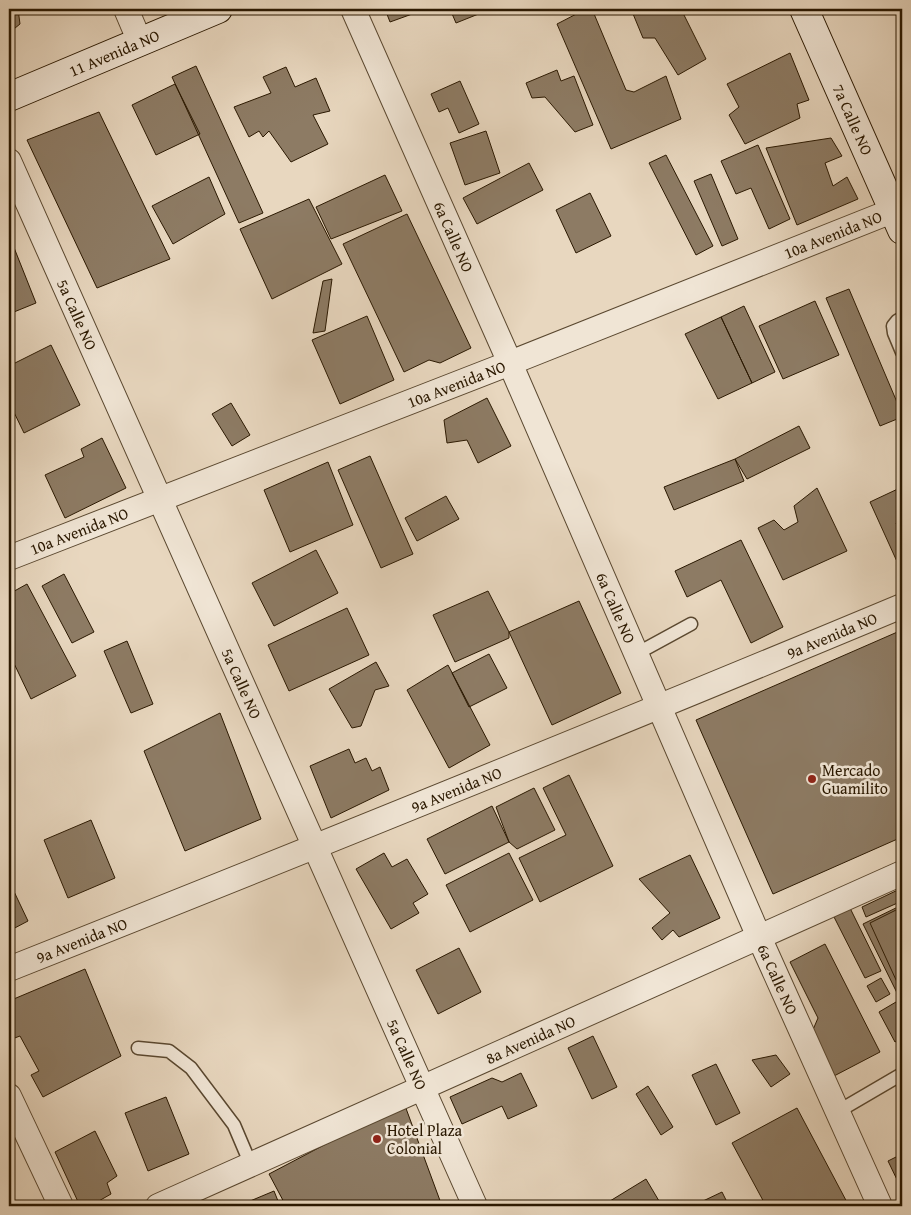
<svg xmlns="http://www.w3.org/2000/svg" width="911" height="1215" font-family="'Gentium Book Plus',serif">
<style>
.building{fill:#8d7b64;stroke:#2a1801}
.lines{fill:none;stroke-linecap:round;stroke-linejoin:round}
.lane-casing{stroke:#5a4830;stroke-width:15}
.street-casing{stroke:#5a4830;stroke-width:26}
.secondary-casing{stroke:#2a1801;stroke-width:30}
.lane{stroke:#f0e5d5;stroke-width:12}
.street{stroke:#f0e5d5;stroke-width:24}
.secondary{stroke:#f0e5d5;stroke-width:28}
.poi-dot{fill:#8f2418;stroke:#f0e5d5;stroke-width:2}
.labels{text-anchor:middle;stroke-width:5;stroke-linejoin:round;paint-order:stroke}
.street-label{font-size:16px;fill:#2a1801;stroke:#f0e5d5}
.poi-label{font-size:16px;fill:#2a1801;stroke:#f0e5d5;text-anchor:start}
</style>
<rect width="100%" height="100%" fill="#e8d7bf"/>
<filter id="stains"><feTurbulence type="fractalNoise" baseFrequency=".004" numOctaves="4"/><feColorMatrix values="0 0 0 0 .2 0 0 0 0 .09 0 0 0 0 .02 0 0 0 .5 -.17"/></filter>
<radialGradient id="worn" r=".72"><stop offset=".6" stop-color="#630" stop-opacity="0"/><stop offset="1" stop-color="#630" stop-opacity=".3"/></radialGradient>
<path class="building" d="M9 9H18L20 24 9 33Z
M385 9H426L390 22Z
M450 9H491L456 23Z
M586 9H592L626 90 634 92 666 76 681 119 611 149 557 24Z
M631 9H681L706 59 678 75 655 38H643Z
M790 53 809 100 797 104 800 118 745 144 729 115 739 107 727 84Z
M196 66 263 213 239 223 172 77Z
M286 67 295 87 316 78 330 111 313 115 328 144 291 162 269 131 263 137 259 131 249 137 234 107 271 93 263 77Z
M557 70 561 81 574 76 593 125 575 132 545 97 532 98 526 83Z
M460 81 479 124 459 133 448 108 439 112 431 94Z
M175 84 200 134 156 155 132 105Z
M99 112 170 259 97 288 27 140Z
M486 131 500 173 465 185 450 143Z
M831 138 842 156 825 163 833 186 847 177 858 199 797 225 766 148Z
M758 145 790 219 769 229 751 188 736 194 721 161Z
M666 155 713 246 696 255 649 163Z
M529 163 543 190 477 224 463 198Z
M711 174 738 239 722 246 694 181Z
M385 175 402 211 331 239 316 207Z
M209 177 225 214 173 244 152 206Z
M590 193 611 236 576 253 556 210Z
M309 199 342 264 272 299 240 229Z
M407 214 471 348 440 363 429 360 404 372 343 244Z
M9 235 36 303 9 314Z
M332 279 325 331 313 333 323 281Z
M849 289 902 414V417L880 426 826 298Z
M815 301 839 355 783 379 759 326Z
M744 306 775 372 752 383 721 317Z
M367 316 394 380 340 404 312 340Z
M721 317 752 383 718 399 685 334Z
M51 345 80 405 24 433 9 402V366Z
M487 398 511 446 478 463 467 440 447 443 444 420Z
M231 403 250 435 232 446 212 414Z
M799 426 810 448 747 479 735 459Z
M102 438 126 488 65 518 45 475 84 457 81 449Z
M370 456 413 554 381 568 338 470Z
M735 459 744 481 674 510 664 487Z
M328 462 353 525 290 552 264 490Z
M902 487V520L896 523 902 537V564L899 566 870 502Z
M817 488 847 551 783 580 758 528 774 520 784 530 798 522 794 506Z
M446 496 459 519 417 541 405 518Z
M741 540 783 627 751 643 721 580 687 597 675 571Z
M316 550 338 593 274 626 252 583Z
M64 574 94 632 72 643 42 586Z
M27 584 76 676 31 699 9 653V594Z
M488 591 509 632V638L455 662 433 615Z
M579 601 621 693 552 725 509 632Z
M347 608 369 655 289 691 268 645Z
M902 630V837L773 894 696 720Z
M127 641 153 704 131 713 104 651Z
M489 654 507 688 469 707 452 673Z
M376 662 389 686 375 690 361 726 352 728 329 689Z
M448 665 490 745 449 768 407 690Z
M220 713 261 819 185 851 144 751Z
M349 749 355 763 366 758 372 771 380 767 389 790 331 818 310 766Z
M569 775 613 866 540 902 519 858 566 835 543 788Z
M534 788 555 830 517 849 509 842 496 807Z
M492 806 509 842 445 874 427 839Z
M91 820 115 878 68 898 44 840Z
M384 853 392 867 407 859 428 894 413 903 419 913 391 929 356 869Z
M509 853 533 900 470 932 446 885Z
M690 855 720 918 679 937 673 930 662 940 652 928 670 913 639 879Z
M9 881 28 921 9 931Z
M900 889 902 894V901L866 917 862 907Z
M902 905V1003L863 924Z
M849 906 881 971 865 978 833 915Z
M902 907V993L870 923Z
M825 944 880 1052 834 1076 812 1032 818 1018 790 962Z
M459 948 481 992 438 1014 416 970Z
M85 969 121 1056 43 1097 31 1075 39 1071 20 1036 12 1039 9 1032V1001Z
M881 978 890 994 876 1002 867 986Z
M896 1002 902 1017V1038L895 1042 879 1012Z
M593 1036 617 1087 592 1099 568 1048Z
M776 1055 790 1074 771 1087 752 1060Z
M716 1064 740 1113 716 1125 692 1075Z
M521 1073 537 1106 508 1119 502 1106 462 1124 450 1097 492 1078 502 1082Z
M648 1086 673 1127 661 1135 636 1094Z
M166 1097 189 1154 148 1171 125 1113Z
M404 1103 442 1206H286L269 1174Z
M797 1108 849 1206H766L732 1143Z
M95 1131 117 1176 107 1183 111 1194 90 1206H80L55 1152Z
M902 1154V1190L888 1161Z
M646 1179 662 1206H614L610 1201Z
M274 1191 280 1206H244L243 1204Z
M722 1192 729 1206H705L703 1201Z"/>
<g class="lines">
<g class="lane-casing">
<path id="lane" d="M902 318 897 321 893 326 894 333 902 352
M636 654 691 624
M138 1048 169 1051 191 1068 234 1125 251 1165
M837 1112 902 1074"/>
</g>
<g class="street-casing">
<g id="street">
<path d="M126 9 140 42"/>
<path id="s1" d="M353 9 510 363 759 937 880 1206"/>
<path id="s2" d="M9 161 475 1206"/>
<path id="s3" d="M9 558 510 363 902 207"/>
<path id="s4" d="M9 969C308 850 605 730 902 606"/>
<path d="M9 1096 61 1206"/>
<path id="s5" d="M158 1206 902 873"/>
</g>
</g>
<g class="secondary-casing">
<g id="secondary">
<path id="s6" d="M804 9 902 230"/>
<path id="s7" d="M9 97 218 9"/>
</g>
</g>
<use href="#lane" class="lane"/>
<use href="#street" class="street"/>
<use href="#secondary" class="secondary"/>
</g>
<g class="poi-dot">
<circle cx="812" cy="779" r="5"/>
<circle cx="377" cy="1139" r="5"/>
</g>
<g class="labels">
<g class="street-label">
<text dy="6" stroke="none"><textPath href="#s7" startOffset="114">11 Avenida NO</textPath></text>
<text dy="6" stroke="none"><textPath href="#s6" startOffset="121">7a Calle NO</textPath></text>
<text dy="6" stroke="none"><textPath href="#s3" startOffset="885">10a Avenida NO</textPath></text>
<text dy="6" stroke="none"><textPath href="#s1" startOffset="249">6a Calle NO</textPath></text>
<text dy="6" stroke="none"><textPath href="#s2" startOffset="168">5a Calle NO</textPath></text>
<text dy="6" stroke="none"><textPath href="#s3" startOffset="480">10a Avenida NO</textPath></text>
<text dy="6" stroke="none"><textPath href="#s3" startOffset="75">10a Avenida NO</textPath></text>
<text dy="6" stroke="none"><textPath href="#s1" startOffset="654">6a Calle NO</textPath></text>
<text dy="6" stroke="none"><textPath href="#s4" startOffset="888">9a Avenida NO</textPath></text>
<text dy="6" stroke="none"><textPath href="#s2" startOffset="572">5a Calle NO</textPath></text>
<text dy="6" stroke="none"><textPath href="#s4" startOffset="482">9a Avenida NO</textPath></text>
<text dy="6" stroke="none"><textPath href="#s4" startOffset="78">9a Avenida NO</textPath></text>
<text dy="6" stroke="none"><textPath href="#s1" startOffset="1059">6a Calle NO</textPath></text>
<text dy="6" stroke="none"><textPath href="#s5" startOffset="408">8a Avenida NO</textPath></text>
<text dy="6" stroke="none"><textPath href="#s2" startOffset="978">5a Calle NO</textPath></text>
</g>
<g class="poi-label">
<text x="822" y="776">Mercado<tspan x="822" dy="18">Guamilito</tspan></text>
<text x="387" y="1136">Hotel Plaza<tspan x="387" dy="18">Colonial</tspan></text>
</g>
</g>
<rect width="911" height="1215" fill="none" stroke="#e8d7bf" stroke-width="30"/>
<rect x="10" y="10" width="891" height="1195" fill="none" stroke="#2a1801" stroke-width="2.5"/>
<rect x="15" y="15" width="881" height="1185" fill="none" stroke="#2a1801"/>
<rect width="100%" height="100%" filter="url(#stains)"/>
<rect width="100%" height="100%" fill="url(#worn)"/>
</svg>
